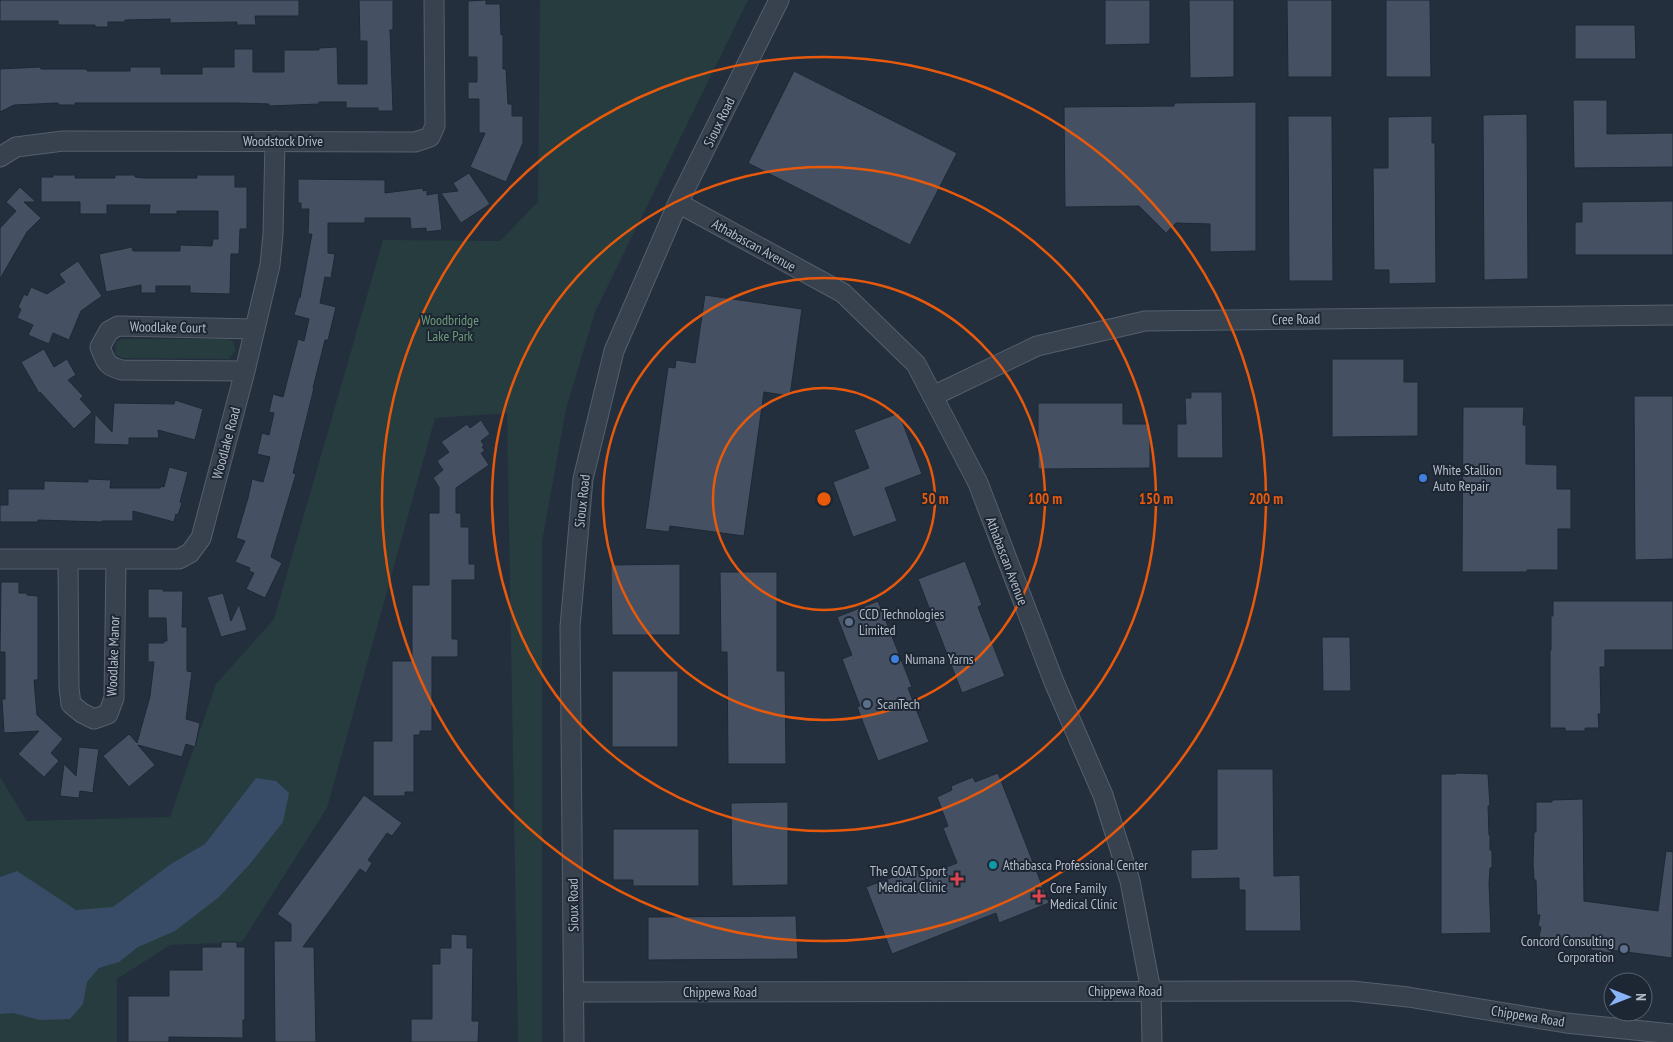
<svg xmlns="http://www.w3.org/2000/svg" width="1673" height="1042" font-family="'PT Sans Narrow',sans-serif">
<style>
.green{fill:#263c3f}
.water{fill:#394c67}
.building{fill:#455162;stroke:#1f2835}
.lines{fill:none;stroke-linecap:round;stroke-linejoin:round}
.minor-casing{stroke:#565f6c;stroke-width:21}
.minor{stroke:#38414e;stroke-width:19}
.ring{fill:none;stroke:#e8590c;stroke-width:2.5}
.shop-dot{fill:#3f7fe0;stroke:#1d2633;stroke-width:2}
.service-dot{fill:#5c6f8a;stroke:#1d2633;stroke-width:2}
.culture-dot{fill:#0f9aa8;stroke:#1d2633;stroke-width:2}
.health-dot{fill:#e0444e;stroke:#1d2633;stroke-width:2}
.labels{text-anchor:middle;stroke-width:4;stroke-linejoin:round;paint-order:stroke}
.street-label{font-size:14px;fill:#b4bcc9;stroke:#1d2633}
.park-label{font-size:14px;fill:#6b9a76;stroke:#1d2633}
.poi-label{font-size:14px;fill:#b4bcc9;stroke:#1d2633;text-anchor:start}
.centre{fill:#e8590c;stroke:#1d2633;stroke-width:2.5}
.ring-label{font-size:15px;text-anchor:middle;font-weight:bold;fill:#e8590c;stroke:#1d2633;stroke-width:4;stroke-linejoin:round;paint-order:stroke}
</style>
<rect width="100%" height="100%" fill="#242f3e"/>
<path class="green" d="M540 0H748L595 312 566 409 542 542V1042H518L507 413 435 418 327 808 242 942 170 945 117 979V1042H0V777L27 821 170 817 216 684 274 619 383 240 500 241 538 202Z
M122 339H229L234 342 235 351 229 359 122 358 115 354 116 342Z"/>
<path class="water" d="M256 778 276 781 289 793 283 822 249 865 219 897 175 931 138 947 119 962 99 968 87 982 83 1004 70 1019 40 1020 13 1013 0 1014V877L17 871 76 910 113 907 171 864 205 844Z"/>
<path class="building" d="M0 0H299V16H255L256 25H237V22L170 23V19L125 20V22H108V27H95V25H58V21H0Z
M359 0H393V30H390L393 111H378V108H346V102H319V104L269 106V104L239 103H75V105H58V103L14 105 0 112V69L40 67 41 69H87V71H130V67H161V74H202V67H234V49H253V72H284V50H319V48L337 47 338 84H367V41H360Z
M486 0V4H500L501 35 503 34V69H506L508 104H512V116H523V143L506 182 470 167 485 133H479V99H468V82H477V57H468V1Z
M1105 0H1150V44L1105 45Z
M1189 0H1234V77L1190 78Z
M1287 0H1332V77H1288Z
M1386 0H1430L1431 77H1386Z
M1575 25H1635L1636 59H1575Z
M794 71 957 153 910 245 748 163Z
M1573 100H1607V134L1673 133V167L1574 168Z
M1256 102V251L1210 252V224L1176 223 1166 233 1139 206 1065 207 1064 107 1174 106V103Z
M1527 114 1528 279 1484 280 1483 115Z
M1288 116H1332L1333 281H1289Z
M1432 116V143H1435L1436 283 1389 284V270H1374L1373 168H1388V117Z
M469 173 490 204 461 223 441 193 458 191 453 183Z
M53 175H75V178H115V175H135V177L144 178H197V175H235V187H247V229H240L239 254H231L230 294 190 293V286H156V293H141V285L106 292 99 254 132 247 133 251H180V245L212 246 213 239H218V211H177V214H149L150 205H107V214H80V202H41V177H53Z
M298 179 385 180V193L423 188V191L427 190V195L438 193 442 230 426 232V228L411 229 410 218H365V223H328V253L335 254 331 278 325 277 320 303 336 307 328 340H325L313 388H314L293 473 296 474 271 557 282 563 265 598 246 589 254 573 249 571 250 568 235 562 245 541 236 538 248 498 252 479 263 482 270 457 257 454 262 433 269 435 274 413 269 412 273 394 283 397 298 339 304 341 309 319 294 315 299 297 300 298 312 234H308L309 209H301V203H298Z
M20 187 36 202H24L41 218 27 232 0 279V228L16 211 6 202Z
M1673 201V255H1575V222H1582V202Z
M78 261 102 296 81 311 69 340 53 333 49 344 28 335 33 325 17 318 21 309 18 307 24 294 27 296 31 287 47 294 65 282 59 274Z
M705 295 802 309 790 396 764 392 744 536 670 526 669 532 645 529 668 367 675 368 676 360 695 363Z
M44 349 54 367 67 359 76 375 68 380 83 396 80 399 92 412 74 429 40 392 39 393 21 362Z
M1332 359H1404V382H1418V436L1332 437Z
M1191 392H1222L1223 458H1177V424H1186L1185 398H1191Z
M1634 396H1673V559L1635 560Z
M175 400 203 409 195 440 158 430 159 438H129V445L94 444 95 414 112 432 114 403 174 404Z
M1038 403H1123V424H1150V468L1038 469Z
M1463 407H1524L1523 425H1526V464L1557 465V489H1571V529H1558V570H1527V572H1462Z
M899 413 922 474 885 488 897 521 853 537 833 482 869 468 854 430Z
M481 420 490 434 481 441 484 445 482 447 485 451 481 453 489 465 456 488V513H461V527H469V564H475V580H452V639H458V657H432V731H420V735H414V792H405V796H373V741H392V661H412V585H429V513H439V487L433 478 443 470 437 461 449 452 441 442 467 424 470 428Z
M169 467 188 472 180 502 182 503 178 515 176 514 174 522 133 511V521H102V522L38 520V522H0V505H8V489H44V481L88 482V479L111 480 110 488H160L161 486 164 487Z
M965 561 982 605 978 607 1005 676 962 693 918 579Z
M680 564V635H612L611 565Z
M720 572H777V671H785L786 764H728L727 652H721Z
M1 582H19V593H27V595L38 596V680H34L37 715 63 739 51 753 59 761 44 777 18 754 39 731 4 733 2 699H5V652H0Z
M148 589H163V591H183L182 627H187V671L192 672 186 719 200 723 195 747 186 744 182 757 138 745 155 765 129 787 103 756 129 734 137 743 150 696 154 662H148V643H164V641H167L166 618H148Z
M223 593 231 621 239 604 247 630 221 637 207 597Z
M878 601 912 687 908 688 929 742 878 761 857 707 860 706 842 659 852 655 837 617Z
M1553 601H1673V650H1605V667H1600L1601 714H1598L1599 728H1585V731H1565V728H1550V650H1551V616H1553Z
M1322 637H1350L1351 691H1323Z
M612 671H678V747H612Z
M79 747 99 749 93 791 95 793 80 791 79 798 60 796 64 764 76 776Z
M1217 769H1273L1274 876 1300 875 1301 931H1245V890H1239V878L1191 879V850L1217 849Z
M998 773 1049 903 999 923 996 913 892 954 866 887 917 868 920 877 957 863 943 828 948 826 937 797 952 790 951 786 973 777 975 782Z
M1456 773 1488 774 1490 806H1488L1489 835H1490V850H1492V868H1490L1489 883 1491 933 1441 934V774H1456Z
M364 795 402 823 392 836 387 833 368 860 372 863 366 873 360 869 303 947H314L316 1042H275L274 941H291V924L277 914Z
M1583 799 1584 901 1658 911 1666 851 1673 852 1672 958 1611 950V953L1591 950V948L1550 941V939L1539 937 1541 927 1538 926 1540 915H1537L1536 880H1534L1533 864 1534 832H1536V802H1552V800Z
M788 802V885L732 886 731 803Z
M613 829H699V886H633V880H613Z
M796 916 798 959 648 960V917Z
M451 934 467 935V948H473L472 1021H479L478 1042H411V1019H432V964H440V948H451Z
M221 942H237V947H245V1020H243V1038L169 1037V1042H128V996H169V970H202V947H221Z"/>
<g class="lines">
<g class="minor-casing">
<path id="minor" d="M0 157 16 147 63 141 415 142 430 137 435 126 434 0
M678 203 843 293 916 364 978 483 1054 682 1103 795 1130 881 1151 991 1152 1042
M245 371 122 370C106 366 106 362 100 347L109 331 118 326 254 329
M933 396 1037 346 1145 321 1673 315
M0 559H179L190 553 201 538 245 371 270 265 273 234 275 141
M68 560 69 688 71 704 82 713 94 719 108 714 114 698 116 560
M574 992 1352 991 1408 997 1566 1023 1673 1034
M574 1042 570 627 583 479 614 351 678 203 779 0"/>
</g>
<use href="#minor" class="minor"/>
</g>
<g class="ring">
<circle cx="824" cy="499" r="111"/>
<circle cx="824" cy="499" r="221"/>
<circle cx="824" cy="499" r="332"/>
<circle cx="824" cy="499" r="442"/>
</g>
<g class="shop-dot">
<circle cx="1423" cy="478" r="5"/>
<circle cx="895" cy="659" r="5"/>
</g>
<g class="service-dot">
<circle cx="849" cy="622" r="5"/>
<circle cx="867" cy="704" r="5"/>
<circle cx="1624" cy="949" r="5"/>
</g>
<circle class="culture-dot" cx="993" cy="865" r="5"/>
<g class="health-dot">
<path d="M954.5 871.5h5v5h5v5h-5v5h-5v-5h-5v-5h5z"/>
<path d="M1036.5 888.5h5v5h5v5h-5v5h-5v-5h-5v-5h5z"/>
</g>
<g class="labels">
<g class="street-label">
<text transform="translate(719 122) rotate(-64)" y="5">Sioux Road</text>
<text x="283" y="146">Woodstock Drive</text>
<text transform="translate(754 245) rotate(29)" y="5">Athabascan Avenue</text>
<text transform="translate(1296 319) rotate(-1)" y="5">Cree Road</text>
<text transform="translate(168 327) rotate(1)" y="5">Woodlake Court</text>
<text transform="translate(226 443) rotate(-75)" y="5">Woodlake Road</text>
<text transform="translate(582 501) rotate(-84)" y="5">Sioux Road</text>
<text transform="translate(1007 561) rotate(69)" y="5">Athabascan Avenue</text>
<text transform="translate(113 656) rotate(-88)" y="5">Woodlake Manor</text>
<text transform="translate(573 905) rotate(-91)" y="5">Sioux Road</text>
<text x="1125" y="996">Chippewa Road</text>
<text x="720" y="997">Chippewa Road</text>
<text transform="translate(1528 1016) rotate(9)" y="5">Chippewa Road</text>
</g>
<g class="park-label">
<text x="450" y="325">Woodbridge<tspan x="450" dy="16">Lake Park</tspan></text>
</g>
<g class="poi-label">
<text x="1433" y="475">White Stallion<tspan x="1433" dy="16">Auto Repair</tspan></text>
<text x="859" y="619">CCD Technologies<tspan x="859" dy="16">Limited</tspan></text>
<text x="905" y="664">Numana Yarns</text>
<text x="877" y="709">ScanTech</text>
<text x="1003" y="870">Athabasca Professional Center</text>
<text x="946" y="876" text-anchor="end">The GOAT Sport<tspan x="946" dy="16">Medical Clinic</tspan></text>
<text x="1050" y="893">Core Family<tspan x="1050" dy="16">Medical Clinic</tspan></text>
<text x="1614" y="946" text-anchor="end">Concord Consulting<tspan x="1614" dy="16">Corporation</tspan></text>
</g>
</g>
<circle cx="824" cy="499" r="8" class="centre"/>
<g class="ring-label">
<text x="935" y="504">50 m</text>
<text x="1045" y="504">100 m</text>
<text x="1156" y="504">150 m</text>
<text x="1266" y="504">200 m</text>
</g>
<g transform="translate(1628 997) rotate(90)"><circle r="24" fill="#1d2633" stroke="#59626f"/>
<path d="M0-4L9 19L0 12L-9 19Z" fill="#8ab4f8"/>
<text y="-8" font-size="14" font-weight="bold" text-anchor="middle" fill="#b4bcc9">N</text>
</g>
</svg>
